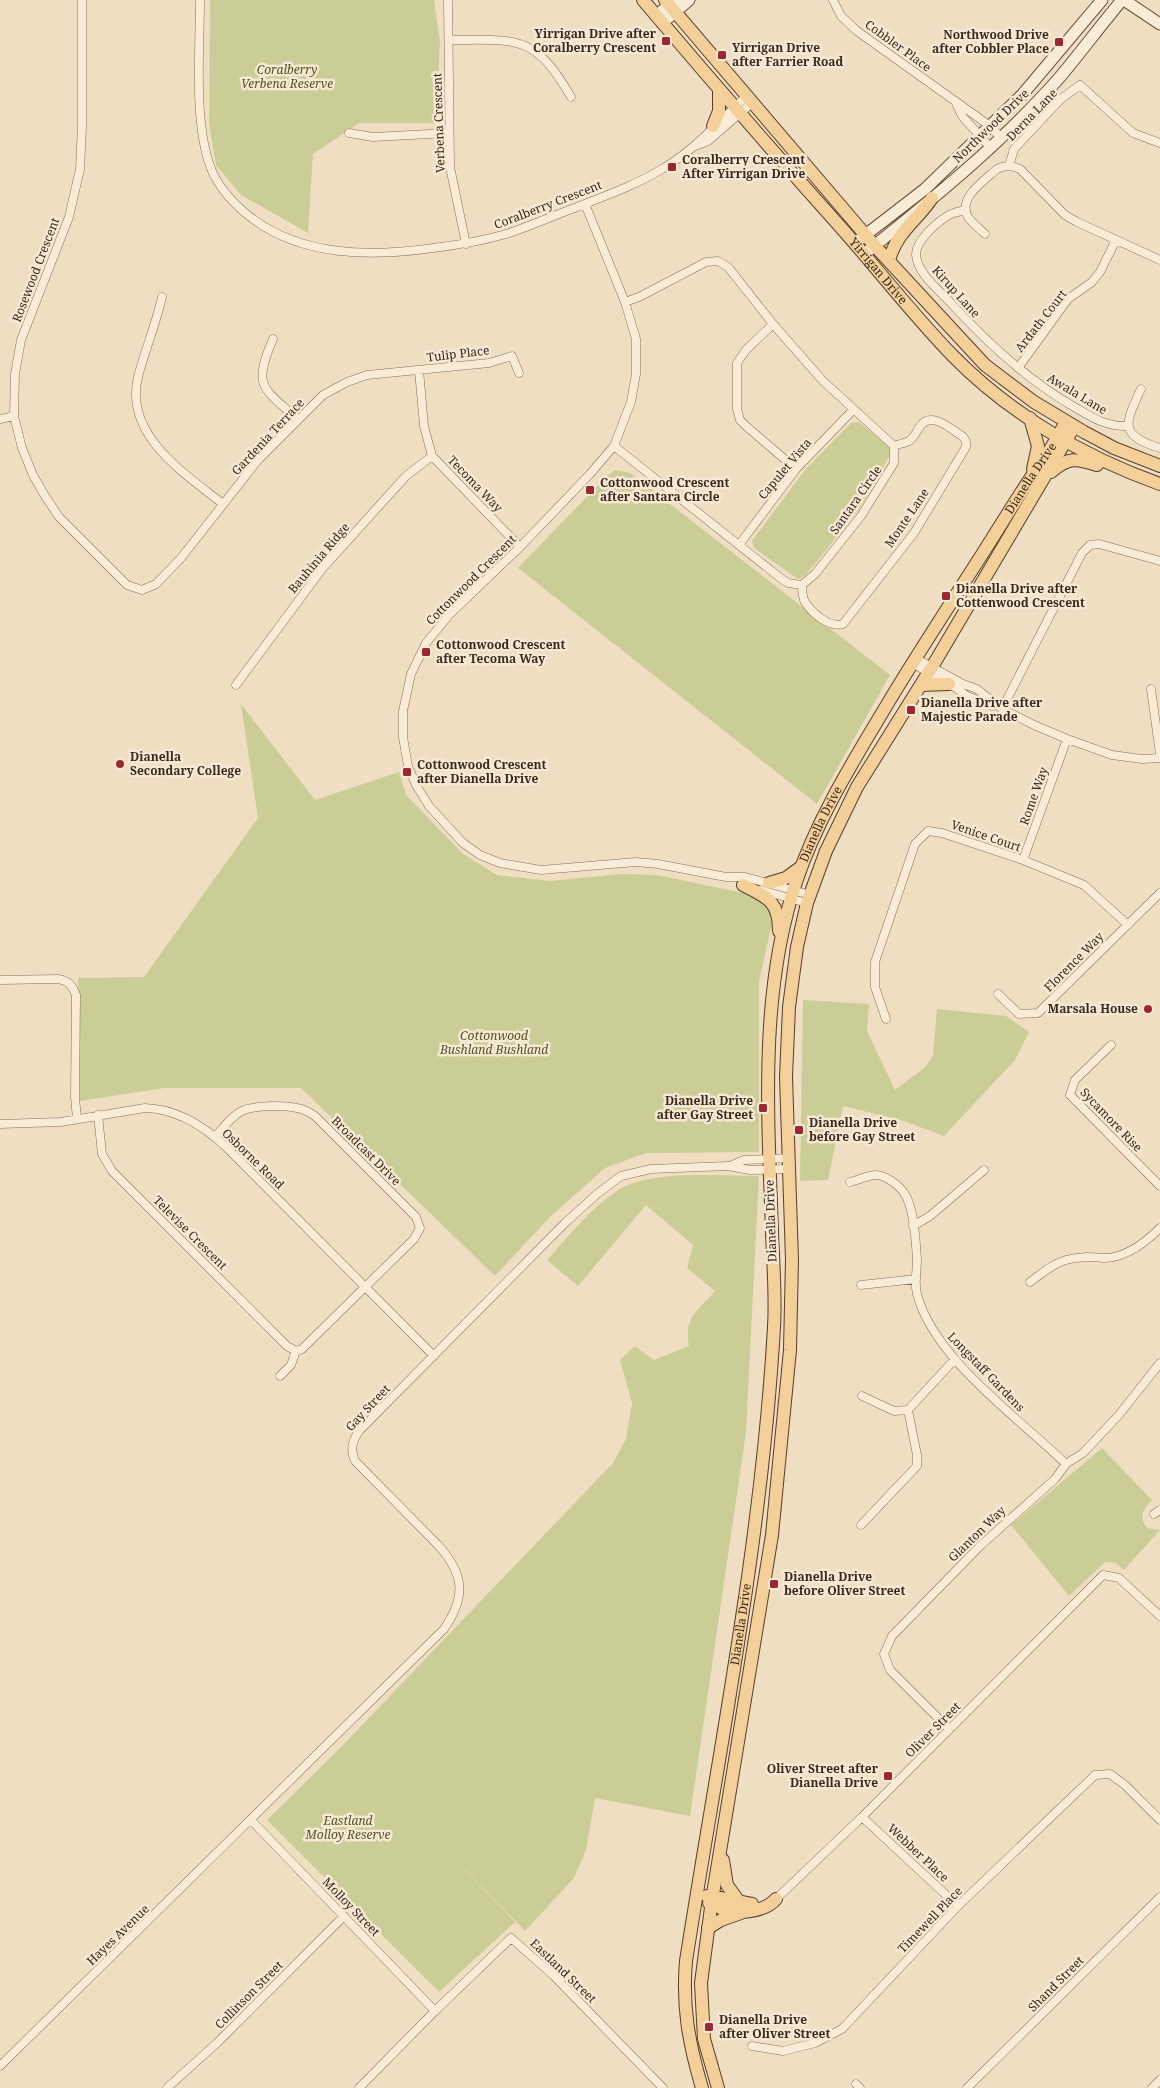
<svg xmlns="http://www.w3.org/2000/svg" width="1160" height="2088" font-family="'Noto Serif',serif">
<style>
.green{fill:#cbcd96}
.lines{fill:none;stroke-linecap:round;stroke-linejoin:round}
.street-casing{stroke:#896e59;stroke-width:9}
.secondary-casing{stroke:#6b4f3c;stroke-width:13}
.primary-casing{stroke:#573d2d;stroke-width:14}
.street{stroke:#f9ecd6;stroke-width:8}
.secondary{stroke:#f9ecd6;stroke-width:11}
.primary{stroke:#f3cf99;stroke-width:12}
.poi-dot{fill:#992832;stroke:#f6e8d2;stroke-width:2}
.labels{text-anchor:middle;stroke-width:5;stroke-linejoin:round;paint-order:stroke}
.poi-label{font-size:12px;font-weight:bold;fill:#38281d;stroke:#f6e8d2;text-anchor:start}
.street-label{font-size:12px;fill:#38281d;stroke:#f6e8d2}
.park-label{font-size:12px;font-style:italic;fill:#4d5524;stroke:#f6e8d2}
</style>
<rect width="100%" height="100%" fill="#efdec2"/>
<path class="green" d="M210 0H434L440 42 436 123H359L313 154 308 233 241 195 216 165 209 124Z
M859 422 889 447 890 455 861 506 806 575 798 579 754 548 752 541 805 470 851 423Z
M616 470 630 473 890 675 817 804 518 568 608 475Z
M241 704 315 800 399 772 406 795 462 853 497 875 550 881 621 874 657 875 777 900 759 982V1152L646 1153 605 1168 550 1217 495 1276 301 1088H164L80 1101 78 978 144 977 258 818Z
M803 1000 869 1004 867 1031 895 1090 924 1068 933 1056 937 1009 1006 1016 1029 1032 1015 1060 944 1136 904 1121 843 1106 828 1180 800 1181Z
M759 1176 746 1432 690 1816 595 1798 586 1850 574 1878 525 1931 435 1839 515 1922 439 1992 267 1820 342 1746 613 1463 626 1439 632 1403 620 1360 635 1346 654 1360 689 1346C684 1316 697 1312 715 1291L687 1268 693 1245 646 1205 578 1286 547 1260C568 1237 595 1203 622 1188 655 1170 721 1176 759 1176Z
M1102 1448 1152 1500C1143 1510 1138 1516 1147 1528L1160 1530 1124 1570 1116 1563 1105 1562 1069 1596 1011 1525Z"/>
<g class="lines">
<g class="street-casing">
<path id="street" d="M82 0V126L80 169 69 217 21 340 15 374 14 416 22 448 33 475 45 496 59 517 127 585 142 590 156 584 181 558 258 460 323 395 347 382 367 375 489 363 512 356 519 373
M200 0C200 50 193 126 212 171 220 189 234 204 249 216 301 257 371 257 433 248 458 245 482 241 506 234 528 227 550 217 572 209 602 197 634 186 662 169 694 151 720 120 748 95
M448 0 450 167 466 244
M833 0 841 16 857 31 990 126 1000 137
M449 40C517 40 534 33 571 97
M956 103 962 116 990 147
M349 133 373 137 449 133
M695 146 708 141 753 102
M1009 166 1014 149 1061 99 1080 85 1133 133 1160 143
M585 204 625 302 636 339V374L631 402 614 446 590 474 520 547 450 614 426 643 411 674 403 711V737L408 766 416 785 429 806 463 843 480 855 500 863 541 870 636 862 658 864 726 877H745L810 895
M966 210C961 211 956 212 951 214 939 220 915 241 916 255 918 274 937 288 949 301 986 342 1027 380 1076 408 1093 418 1107 427 1128 426
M985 234C980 229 972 223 968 217 957 198 985 180 997 169 1005 165 1012 165 1020 169L1065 215 1077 222 1160 260
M162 297C156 324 145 350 138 377 124 435 184 473 223 504
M773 324 746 350 737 363V409L740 420 746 426 796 469
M273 339C252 388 263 387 298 420
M1018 368 1068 299 1092 282 1100 272 1116 240
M419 370 424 426 432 456 520 547
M1141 389C1126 422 1117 435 1160 448
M0 419 14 416
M614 446 783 580 788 583 802 585 815 574 861 516 894 463V446L823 381 773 324 728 267 718 261 706 262 639 297 625 302
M739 545 796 469 853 410
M802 585C802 591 802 597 805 602 812 613 829 628 843 624L914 533 966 447C967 439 963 436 956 432 945 424 928 412 919 428 916 432 914 438 909 441 905 443 899 444 894 446
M915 658 963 684 977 689 1002 709 1034 725 1067 739 1112 755 1142 759 1160 758
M912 663 956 688 967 696 992 706
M236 685 322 569 406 476 432 456
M1151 689 1160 754
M1002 709 1082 553 1090 545 1099 544 1160 561
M1023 860 1067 739
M761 890 807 903
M0 980 58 979C69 981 72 985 76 995L75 1097 77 1119
M998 994 1019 1014 1038 1013 1160 893
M886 1019 875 987V962L915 844 928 831 942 833 1023 860 1084 885 1128 925
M1111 1045 1075 1080 1070 1095 1160 1186
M98 1115 102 1154 112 1171 287 1346 296 1351 302 1349 414 1239 420 1228 416 1217 315 1116C309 1112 304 1109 297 1108 283 1105 252 1105 240 1112 230 1118 223 1128 215 1137
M0 1124 61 1122 145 1108C176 1109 204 1126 226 1147L434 1356
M730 1166 744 1160 790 1158
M850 1182C858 1180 868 1175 876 1175 885 1175 899 1185 904 1193 914 1206 916 1243 917 1260 917 1271 914 1283 917 1294 934 1359 1019 1418 1066 1464
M913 1226 930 1216 984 1170
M1030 1282C1041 1274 1052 1264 1066 1260 1079 1256 1091 1257 1104 1258 1126 1258 1145 1243 1160 1228
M861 1285 916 1279
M280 1376 291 1365 296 1351
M862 1396 894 1411 908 1410
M1154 1514 1160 1510
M861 1525 917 1466V1455L908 1410 955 1359
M949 1729 890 1670 884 1654 892 1636 980 1546 1055 1479 1066 1464 1083 1453 1118 1416 1160 1363
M862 1817 958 1906
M251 1820 435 2011
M776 1899 862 1817 1103 1575 1119 1578 1160 1616
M752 2046 783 2051 815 2043 842 2029 958 1906 1095 1775 1110 1774 1125 1785 1160 1820
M0 2066 444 1629C467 1596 464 1573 437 1544L355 1461C350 1449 352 1442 359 1431L565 1223 597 1194 621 1176 651 1169 728 1166 750 1170 789 1169
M856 2084 860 2088
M167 2088 218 2042 344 1916
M359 2088 435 2011 511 1938 554 1976 663 2088
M967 2088 1160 1897
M1152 2088 1160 2080"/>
</g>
<g class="secondary-casing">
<path id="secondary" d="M1124 0 1160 24
M656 16 675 0
M662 23 689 0
M859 240 925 189 1022 95 1102 0
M868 251C935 197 1003 142 1060 77 1081 52 1101 25 1122 0"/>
</g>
<g class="primary-casing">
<g id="primary">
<path id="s1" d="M643 0C709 78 776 155 844 231 880 272 914 316 953 356 1010 414 1084 457 1160 484"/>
<path d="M665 0 874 245 985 365 1034 402 1084 432 1114 448 1160 466"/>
<path d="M713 126 719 111V90"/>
<path d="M889 260C898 230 916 222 932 198"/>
<path d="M1030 418 1038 446 1033 469"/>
<path d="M1051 472C1068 457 1076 458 1097 465"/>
<path d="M921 685 949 684"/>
<path d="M769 883 786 878 801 867"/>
<path d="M743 885C767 897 779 901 779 931"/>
<path d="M723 1860 727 1885 740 1903"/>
<path d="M707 1896C711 1899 715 1904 719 1907 734 1916 765 1912 776 1899"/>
<path d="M709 1903 720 1898 752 1904"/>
<path d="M708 1928 721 1920 741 1913"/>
<path id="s2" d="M702 2088C689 2044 682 2007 686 1961 719 1750 762 1540 774 1327 776 1295 773 1263 772 1231 768 1115 759 994 796 882 818 816 856 757 891 698 920 650 951 603 981 556 1004 520 1026 483 1051 448L1066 422"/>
<path d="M718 2088 704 2039 701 1983 712 1900 772 1535 790 1350 792 1260 786 1077 789 1007 797 947 807 903 826 851 857 787 932 667 1074 427"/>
</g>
</g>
<use href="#street" class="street"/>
<use href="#secondary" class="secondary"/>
<use href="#primary" class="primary"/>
</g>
<g class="poi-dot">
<rect x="661" y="36" width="10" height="10" rx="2.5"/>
<rect x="1054" y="37" width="10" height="10" rx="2.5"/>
<rect x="717" y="50" width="10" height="10" rx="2.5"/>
<rect x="667" y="162" width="10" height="10" rx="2.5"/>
<rect x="585" y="485" width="10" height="10" rx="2.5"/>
<rect x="941" y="591" width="10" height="10" rx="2.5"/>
<rect x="421" y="647" width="10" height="10" rx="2.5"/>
<rect x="906" y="705" width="10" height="10" rx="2.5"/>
<circle cx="120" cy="764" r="5"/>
<rect x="402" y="767" width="10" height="10" rx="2.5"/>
<circle cx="1148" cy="1009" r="5"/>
<rect x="758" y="1103" width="10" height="10" rx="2.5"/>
<rect x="794" y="1125" width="10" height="10" rx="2.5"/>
<rect x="769" y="1579" width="10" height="10" rx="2.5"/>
<rect x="883" y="1771" width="10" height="10" rx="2.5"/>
<rect x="704" y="2022" width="10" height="10" rx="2.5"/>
</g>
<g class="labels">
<g class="poi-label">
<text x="656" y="38" text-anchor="end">Yirrigan Drive after<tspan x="656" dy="14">Coralberry Crescent</tspan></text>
<text x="1049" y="39" text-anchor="end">Northwood Drive<tspan x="1049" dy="14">after Cobbler Place</tspan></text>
<text x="732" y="52">Yirrigan Drive<tspan x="732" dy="14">after Farrier Road</tspan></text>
<text x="682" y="164">Coralberry Crescent<tspan x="682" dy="14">After Yirrigan Drive</tspan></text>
<text x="600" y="487">Cottonwood Crescent<tspan x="600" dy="14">after Santara Circle</tspan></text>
<text x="956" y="593">Dianella Drive after<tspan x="956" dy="14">Cottenwood Crescent</tspan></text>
<text x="436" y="649">Cottonwood Crescent<tspan x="436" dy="14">after Tecoma Way</tspan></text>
<text x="921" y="707">Dianella Drive after<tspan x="921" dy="14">Majestic Parade</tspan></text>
<text x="130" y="761">Dianella<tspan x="130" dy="14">Secondary College</tspan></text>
<text x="417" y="769">Cottonwood Crescent<tspan x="417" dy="14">after Dianella Drive</tspan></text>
<text x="1138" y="1013" text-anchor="end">Marsala House</text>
<text x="753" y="1105" text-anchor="end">Dianella Drive<tspan x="753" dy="14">after Gay Street</tspan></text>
<text x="809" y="1127">Dianella Drive<tspan x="809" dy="14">before Gay Street</tspan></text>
<text x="784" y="1581">Dianella Drive<tspan x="784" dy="14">before Oliver Street</tspan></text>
<text x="878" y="1773" text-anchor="end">Oliver Street after<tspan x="878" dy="14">Dianella Drive</tspan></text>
<text x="719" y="2024">Dianella Drive<tspan x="719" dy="14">after Oliver Street</tspan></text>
</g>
<g class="street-label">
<text transform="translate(898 46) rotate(36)" y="4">Cobbler Place</text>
<text transform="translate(1032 115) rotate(-46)" y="4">Derna Lane</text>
<text transform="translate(439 123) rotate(-92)" y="4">Verbena Crescent</text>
<text transform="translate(991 126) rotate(-44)" y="4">Northwood Drive</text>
<text transform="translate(548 205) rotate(-21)" y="4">Coralberry Crescent</text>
<text transform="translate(36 270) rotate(-69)" y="4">Rosewood Crescent</text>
<text dy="4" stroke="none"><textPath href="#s1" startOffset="359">Yirrigan Drive</textPath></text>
<text transform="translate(956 292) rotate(48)" y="4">Kirup Lane</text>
<text transform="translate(1041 321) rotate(-52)" y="4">Ardath Court</text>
<text transform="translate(458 354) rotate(-7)" y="4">Tulip Place</text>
<text transform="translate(1077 394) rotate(31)" y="4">Awala Lane</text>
<text transform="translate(268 437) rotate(-47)" y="4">Gardenia Terrace</text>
<text transform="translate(785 469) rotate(-50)" y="4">Capulet Vista</text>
<text dy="4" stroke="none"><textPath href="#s2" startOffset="1685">Dianella Drive</textPath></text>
<text transform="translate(475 484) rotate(46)" y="4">Tecoma Way</text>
<text transform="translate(856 500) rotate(-55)" y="4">Santara Circle</text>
<text transform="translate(907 518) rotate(-56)" y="4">Monte Lane</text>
<text transform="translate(319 558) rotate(-50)" y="4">Bauhinia Ridge</text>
<text transform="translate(471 580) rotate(-45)" y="4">Cottonwood Crescent</text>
<text transform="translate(1034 796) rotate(-70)" y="4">Rome Way</text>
<text dy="4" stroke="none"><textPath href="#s2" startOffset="1280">Dianella Drive</textPath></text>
<text transform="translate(986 836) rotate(19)" y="4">Venice Court</text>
<text transform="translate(1074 962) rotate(-45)" y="4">Florence Way</text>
<text transform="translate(1111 1120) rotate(46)" y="4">Sycamore Rise</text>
<text transform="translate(366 1151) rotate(45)" y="4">Broadcast Drive</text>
<text transform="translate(253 1159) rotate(44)" y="4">Osborne Road</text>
<text transform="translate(771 1221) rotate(-92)" y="4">Dianella Drive</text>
<text transform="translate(190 1233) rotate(45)" y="4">Televise Crescent</text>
<text transform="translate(986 1372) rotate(46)" y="4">Longstaff Gardens</text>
<text transform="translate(368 1408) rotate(-47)" y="4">Gay Street</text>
<text transform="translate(977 1534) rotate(-44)" y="4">Glanton Way</text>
<text dy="4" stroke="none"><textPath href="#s2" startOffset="470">Dianella Drive</textPath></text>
<text transform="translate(933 1730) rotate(-45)" y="4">Oliver Street</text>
<text transform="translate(918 1853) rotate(43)" y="4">Webber Place</text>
<text transform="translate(351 1907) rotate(46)" y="4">Molloy Street</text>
<text transform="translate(930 1920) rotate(-46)" y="4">Timewell Place</text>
<text transform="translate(118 1935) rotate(-44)" y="4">Hayes Avenue</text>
<text transform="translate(563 1971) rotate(44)" y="4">Eastland Street</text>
<text transform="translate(1056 1984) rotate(-45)" y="4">Shand Street</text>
<text transform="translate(249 1995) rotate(-45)" y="4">Collinson Street</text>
</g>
<g class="park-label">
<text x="287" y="74">Coralberry<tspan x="287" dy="14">Verbena Reserve</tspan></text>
<text x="494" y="1040">Cottonwood<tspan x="494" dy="14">Bushland Bushland</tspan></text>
<text x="348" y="1825">Eastland<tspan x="348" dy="14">Molloy Reserve</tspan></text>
</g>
</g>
</svg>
